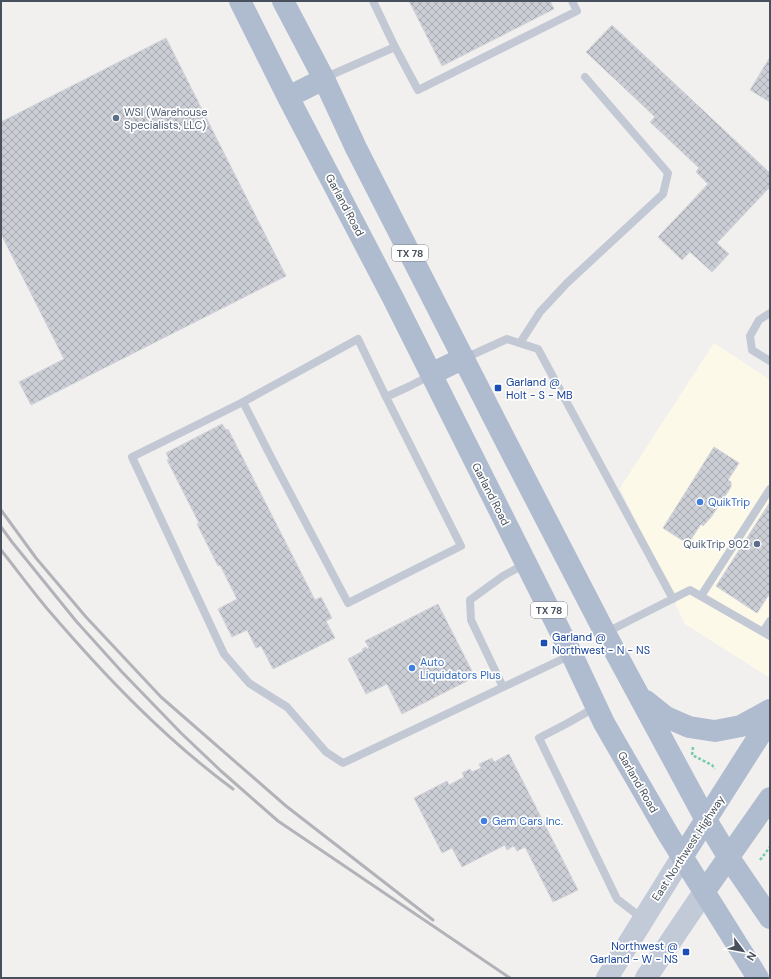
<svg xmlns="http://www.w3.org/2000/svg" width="771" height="979" font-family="'DM Sans',sans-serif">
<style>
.commercial{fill:#fcf9e9}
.building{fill:url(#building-cross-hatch);stroke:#d3d4db}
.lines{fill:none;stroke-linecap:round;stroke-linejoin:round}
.path{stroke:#77ccad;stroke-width:2.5;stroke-dasharray:3 2;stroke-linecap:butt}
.lane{stroke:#c3c9d4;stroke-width:8}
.secondary{stroke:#c2cad8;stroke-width:22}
.primary{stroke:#afbbce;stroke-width:22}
.rail{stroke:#b1b3b9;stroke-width:3}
.service-dot{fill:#5c6f8a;stroke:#fff;stroke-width:1.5}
.transit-dot{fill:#1a4fb4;stroke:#fff;stroke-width:1.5}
.shop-dot{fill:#3f7fe0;stroke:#fff;stroke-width:1.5}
.labels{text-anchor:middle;stroke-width:3.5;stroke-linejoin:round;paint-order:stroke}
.shield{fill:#fff;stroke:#7e848d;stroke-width:1}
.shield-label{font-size:10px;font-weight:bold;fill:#47505c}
.service-label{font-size:11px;fill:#4e5e75;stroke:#fff;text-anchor:start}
.street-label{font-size:11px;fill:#47505c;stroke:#fff}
.transit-label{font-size:11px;fill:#164399;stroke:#fff;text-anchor:start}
.shop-label{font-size:11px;fill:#366cbe;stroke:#fff;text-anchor:start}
</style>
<defs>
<pattern id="building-cross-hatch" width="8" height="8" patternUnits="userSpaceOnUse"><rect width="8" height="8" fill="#cbced5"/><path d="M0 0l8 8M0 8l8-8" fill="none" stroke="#a7aab0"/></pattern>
</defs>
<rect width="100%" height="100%" fill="#f2f0ef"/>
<path class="commercial" d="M714 343 770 380V678L685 624 620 488Z"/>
<path class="building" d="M409 1H550L554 9 442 66Z
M612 25 770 173V187L717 243 729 254 712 272 690 252 682 260 658 237 708 184 696 172 699 168 650 122 655 117 586 52Z
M166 38 286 276 31 405 19 382 64 359 1 234V122Z
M770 57V102L750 90Z
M222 424 226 430 228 429 315 600 321 597 332 618 326 621 335 638 273 669 261 646 256 648 247 630 232 637 218 609 237 599 220 565 218 566 197 524 199 523 167 460 169 459 166 453Z
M714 447 739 463 728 480 731 482V487L712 516 703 526 701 524 688 544 663 528Z
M770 502V593L757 613 716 586Z
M438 604 475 677 402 714 387 684 366 694 348 659 363 651 362 649 366 647 367 649 369 648 365 641Z
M509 754 578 890 553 902 525 847 517 851 514 846 507 850 505 845 462 867 452 848 442 853 414 798 447 781 449 785 464 777 462 773 470 769 472 772 481 768 479 764 492 758 494 762Z"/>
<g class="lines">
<path class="path" d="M693 747 692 755 712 765 715 769
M760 860 770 847"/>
<path class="lane" d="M373 1 395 47 418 90 577 11 572 1
M324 78 395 47
M770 313 759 320 750 336 752 350 770 361
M520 343 540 312 567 283 663 194 668 173 585 77
M465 358 507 339 538 349 673 599
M386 397 358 339 243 402 271 457 348 603 461 546 386 397 410 386 431 375
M243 402 132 457 224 654 249 683 287 707 326 752 343 763 571 655
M701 596 770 489
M770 621 763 632 770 636
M607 632 690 590 763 632
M503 687 471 620 470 600 503 576 525 564
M596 707 566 724 539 738 617 899 643 919"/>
<path class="secondary" d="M607 978 682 857
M646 978 704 892"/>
<path class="primary" d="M240 1 288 97 393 298 572 655 604 723 668 834 758 978
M283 1 324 79 356 148 502 434 605 633 706 820 729 858 770 918
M288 97 324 79
M431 374 464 358
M646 701 666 717 689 727 715 731 741 726 770 710
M682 857 770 719
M704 892 770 798"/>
<path class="rail" d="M1 510 36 558 86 617 161 697 286 806 433 920
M1 527 12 542 76 621 122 672 181 733 221 771 278 821 510 978
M1 550C17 570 33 592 50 612 105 676 164 738 233 789"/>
</g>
<g class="service-dot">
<circle cx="116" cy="118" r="4"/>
<circle cx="757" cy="544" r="4"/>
</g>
<g class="transit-dot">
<rect x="494" y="384" width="8" height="8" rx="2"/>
<rect x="540" y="639" width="8" height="8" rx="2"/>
<rect x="682" y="948" width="8" height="8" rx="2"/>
</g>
<g class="shop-dot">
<circle cx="700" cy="502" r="4"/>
<circle cx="412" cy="668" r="4"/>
<circle cx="484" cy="821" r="4"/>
</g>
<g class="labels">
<g class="shield">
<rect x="392" y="245" width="36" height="16" rx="3"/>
<rect x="531" y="602" width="36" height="16" rx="3"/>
</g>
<g class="shield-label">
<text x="410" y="257">TX 78</text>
<text x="549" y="614">TX 78</text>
</g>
<g class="service-label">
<text x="124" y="116">WSI (Warehouse<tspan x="124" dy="13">Specialists, LLC)</tspan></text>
<text x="749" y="548" text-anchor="end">QuikTrip 902</text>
</g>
<g class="street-label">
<text transform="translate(345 205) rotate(62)" y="4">Garland Road</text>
<text transform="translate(491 494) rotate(63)" y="4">Garland Road</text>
<text transform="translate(638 782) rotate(60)" y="4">Garland Road</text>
<text transform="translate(688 848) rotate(-57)" y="4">East Northwest Highway</text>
</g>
<g class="transit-label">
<text x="506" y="386">Garland @<tspan x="506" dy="13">Holt - S - MB</tspan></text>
<text x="552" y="641">Garland @<tspan x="552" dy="13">Northwest - N - NS</tspan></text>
<text x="678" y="950" text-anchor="end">Northwest @<tspan x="678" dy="13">Garland - W - NS</tspan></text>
</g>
<g class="shop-label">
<text x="708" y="506">QuikTrip</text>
<text x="420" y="666">Auto<tspan x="420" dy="13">Liquidators Plus</tspan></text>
<text x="492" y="825">Gem Cars Inc.</text>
</g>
</g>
<rect width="771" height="979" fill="none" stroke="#47505c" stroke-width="4"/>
<g transform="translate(743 951) rotate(122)" stroke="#ffffff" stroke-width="3" paint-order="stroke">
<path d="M0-3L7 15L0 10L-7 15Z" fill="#47505c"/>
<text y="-6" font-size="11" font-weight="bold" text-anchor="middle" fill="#47505c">N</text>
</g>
</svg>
